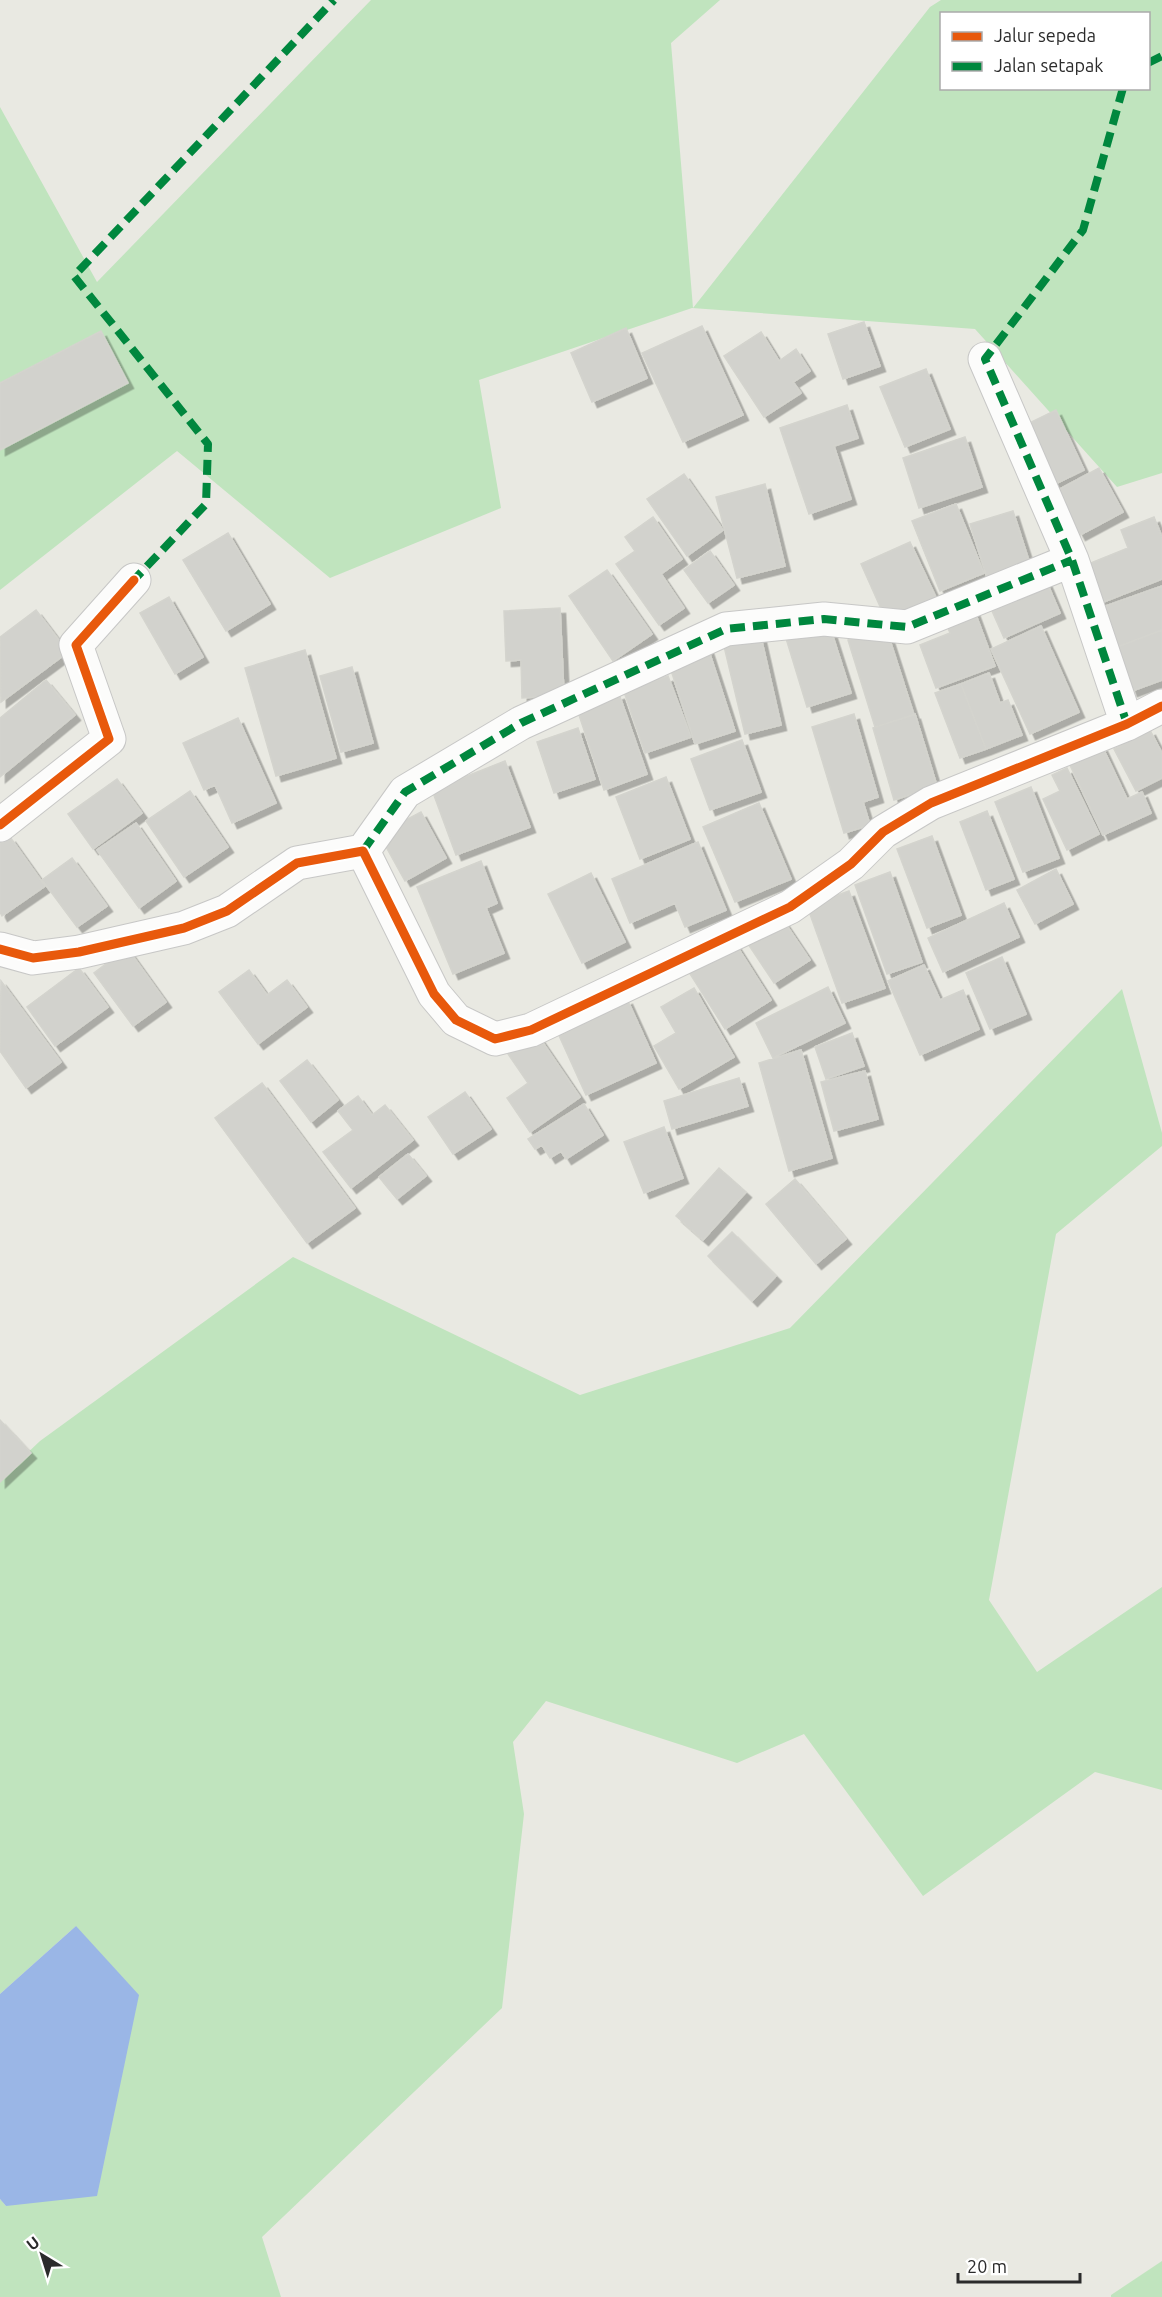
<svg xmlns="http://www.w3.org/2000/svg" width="1162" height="2297" font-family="Ubuntu,sans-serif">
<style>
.green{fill:#c0e4be;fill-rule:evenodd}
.water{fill:#9ab6e6}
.building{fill:#d2d2cd;stroke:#d4d4ce;stroke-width:1.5;filter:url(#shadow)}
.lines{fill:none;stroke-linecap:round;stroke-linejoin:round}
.street-casing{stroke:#c7c7c6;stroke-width:35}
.street{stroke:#fcfcfb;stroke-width:33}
.quiet{stroke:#00873e;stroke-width:8;stroke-dasharray:15 8;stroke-linecap:butt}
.cycleway-casing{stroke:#fff;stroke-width:13}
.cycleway{stroke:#e8590c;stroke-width:9}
</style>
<defs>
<filter id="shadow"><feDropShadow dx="5.5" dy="5.5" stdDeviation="0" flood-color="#0004"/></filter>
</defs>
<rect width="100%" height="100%" fill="#e9e9e2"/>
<path class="green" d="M371 0H720L671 43 693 308 930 7 941 0H1162V473L1117 487 975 329 692 308 479 380 501 508 330 578 177 451 0 590V107L97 282ZM942 14H1148V88H942Z
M1122 989 1162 1133V1146L1056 1234 989 1600 1037 1672 1162 1587V1790L1095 1772 923 1896 804 1734 737 1763 546 1701 513 1742 524 1814 502 2008 262 2237 281 2297H0V2199L6 2206 76 1926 0 1994V1479L40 1441 293 1257 580 1395 790 1328Z
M1162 2261V2297H1111V2295Z"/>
<path class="water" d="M76 1926 139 1995 97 2196 6 2206 0 2199V1994Z"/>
<path class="building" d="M864 322 880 366 843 379 828 334Z
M702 326 743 415 683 442 642 353Z
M626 328 647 378 592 402 571 353Z
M101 331 128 383 0 450V383Z
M761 332 779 361 796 349 810 371 793 382 801 393 764 417 724 356Z
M926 369 950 429 905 447 880 387Z
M847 405 858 438 834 446 851 499 809 514 780 428Z
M1056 410 1084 470 1045 489 1017 429Z
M965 437 982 487 919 508 903 458Z
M1099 468 1123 512 1080 535 1056 491Z
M684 474 723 530 687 556 647 499Z
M765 484 785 566 737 578 716 497Z
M956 504 984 573 940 591 912 521Z
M1013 511 1030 564 987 578 970 524Z
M653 517 682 559 661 574 684 608 659 625 616 564 635 551 625 537Z
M1154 517 1162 537V579L1101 603 1086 565 1128 548 1121 530Z
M228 533 270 604 226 631 183 560Z
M910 542 940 606 887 622 861 564Z
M710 551 734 585 708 603 684 570Z
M607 570 652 634 613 661 569 596Z
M1045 578 1060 613 1004 638 989 604Z
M1162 586V630L1117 647 1103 607Z
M169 597 203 657 175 674 140 613Z
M973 607 995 666 936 688 920 645 950 633 944 618Z
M560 608 564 695 522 698 521 660 506 661 504 611Z
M36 610 68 652 1 702 0 637Z
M828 621 851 693 807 707 785 635Z
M1041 626 1079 712 1030 734 991 649Z
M886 628 914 715 875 727 848 640Z
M1162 630V680L1132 691 1117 647Z
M760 633 781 725 745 734 723 642Z
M707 645 735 731 695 744 667 658Z
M305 650 336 758 276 776 245 668Z
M352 667 373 743 341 752 320 676Z
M989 673 1000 703 1008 700 1022 735 986 749 961 684Z
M668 676 691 737 645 753 624 692Z
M46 680 75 715 0 777V718Z
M961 684 986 749 960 758 935 693Z
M619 694 647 774 604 790 577 709Z
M854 714 878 797 863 802 870 825 844 833 812 727Z
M915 714 937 786 894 800 873 728Z
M238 718 276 803 232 823 215 785 204 790 183 743Z
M578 728 595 779 554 793 537 742Z
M1150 730 1162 753V778L1136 791 1114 749Z
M742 740 761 792 710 810 691 759Z
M1102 746 1127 799 1142 792 1151 813 1103 835 1069 763Z
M505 761 530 827 456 855 432 790Z
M1067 768 1099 834 1067 850 1043 799 1060 791 1052 775Z
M666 777 690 839 640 859 616 797Z
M117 779 142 813 93 849 68 814Z
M1031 787 1059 858 1023 872 995 802Z
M190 791 228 847 184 877 146 821Z
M759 803 791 879 735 902 703 827Z
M987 811 1014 879 986 890 960 822Z
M421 812 446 858 405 881 379 834Z
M136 823 176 881 139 908 97 850Z
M932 836 961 915 927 928 897 849Z
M10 837 45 886 2 916 0 912V843Z
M698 842 726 910 685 927 675 903 630 923 612 879Z
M72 858 107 906 77 927 42 880Z
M481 861 497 903 486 908 504 953 453 974 417 887Z
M1056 869 1073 904 1035 924 1017 890Z
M890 872 922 962 887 974 855 885Z
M591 873 625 942 582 963 548 894Z
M849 891 885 988 842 1003 807 906Z
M1004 903 1019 937 943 972 928 938Z
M781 917 810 960 774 983 746 941Z
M733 940 771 1000 725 1029 687 969Z
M127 948 166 1002 133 1026 94 973Z
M1002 957 1026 1014 990 1029 966 973Z
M924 965 940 1000 963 990 979 1029 920 1055 888 981Z
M79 968 108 1007 55 1046 27 1007Z
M249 970 267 995 287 980 307 1007 258 1044 219 992Z
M1 981 61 1062 26 1088 0 1051Z
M828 987 845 1023 773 1058 756 1023Z
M694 988 734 1057 679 1089 654 1046 676 1033 661 1007Z
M627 999 656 1063 586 1095 557 1031Z
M852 1033 864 1066 826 1079 815 1047Z
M537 1034 580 1097 530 1132 507 1098 528 1083 508 1054Z
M801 1050 832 1158 789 1171 759 1063Z
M307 1060 338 1100 311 1122 280 1081Z
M865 1071 878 1119 834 1131 821 1082Z
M739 1078 748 1106 672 1129 664 1101Z
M262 1083 355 1208 307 1243 215 1118Z
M465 1092 491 1129 453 1154 428 1117Z
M358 1096 372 1115 385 1105 413 1140 351 1188 323 1152 353 1130 338 1111Z
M584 1104 603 1135 566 1159 561 1151 550 1158 542 1145 535 1149 528 1139Z
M664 1127 683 1178 644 1193 624 1142Z
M408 1154 426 1176 397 1199 379 1177Z
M719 1168 746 1192 703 1240 676 1216Z
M795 1179 846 1239 816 1264 766 1204Z
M732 1232 776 1276 752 1301 708 1256Z
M0 1420 31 1453 0 1482Z"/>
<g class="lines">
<g class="street-casing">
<path id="street" d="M985 359 1072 560 1127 724
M0 825 109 739 76 645 134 580
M363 851 405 792 521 723 726 629 824 619 907 627 1072 560
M0 949 33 958 79 952 184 928 227 911 297 863 363 851 434 994 456 1020 495 1039 531 1030 790 907 851 864 883 832 931 803 1127 724 1162 706"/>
</g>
<use href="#street" class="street"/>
<path class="quiet" d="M1148 63 1162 56
M1123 88 1083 230 985 359 1072 560 1127 724
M131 583 206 504 208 444 74 276 334 0
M363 851 405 792 521 723 726 629 824 619 907 627 1072 560"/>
<g class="cycleway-casing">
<path id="cycleway" d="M0 825 109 739 76 645 134 580
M0 949 33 958 79 952 184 928 227 911 297 863 363 851 434 994 456 1020 495 1039 531 1030 790 907 851 864 883 832 931 803 1127 724 1162 706"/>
</g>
<use href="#cycleway" class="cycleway"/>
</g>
<rect x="940" y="12" width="210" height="78" fill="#ffffff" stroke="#aaaaaa" stroke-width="1.5"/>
<rect x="952" y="32" width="30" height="9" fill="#e8590c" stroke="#aaaaaa" stroke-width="1.5"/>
<text x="994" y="42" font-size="18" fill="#2b2b2b">Jalur sepeda</text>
<rect x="952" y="62" width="30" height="9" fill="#00873e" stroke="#aaaaaa" stroke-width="1.5"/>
<text x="994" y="72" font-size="18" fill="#2b2b2b">Jalan setapak</text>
<g transform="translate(42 2255) rotate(322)" stroke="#ffffff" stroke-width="4.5" paint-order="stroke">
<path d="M0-4.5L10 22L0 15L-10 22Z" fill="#2b2b2b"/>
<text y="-9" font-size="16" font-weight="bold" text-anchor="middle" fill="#2b2b2b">U</text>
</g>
<path d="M958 2273v9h122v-9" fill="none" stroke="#2b2b2b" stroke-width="3"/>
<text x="967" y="2273" font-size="18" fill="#2b2b2b" stroke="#ffffff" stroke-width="4.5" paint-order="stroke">20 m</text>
</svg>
